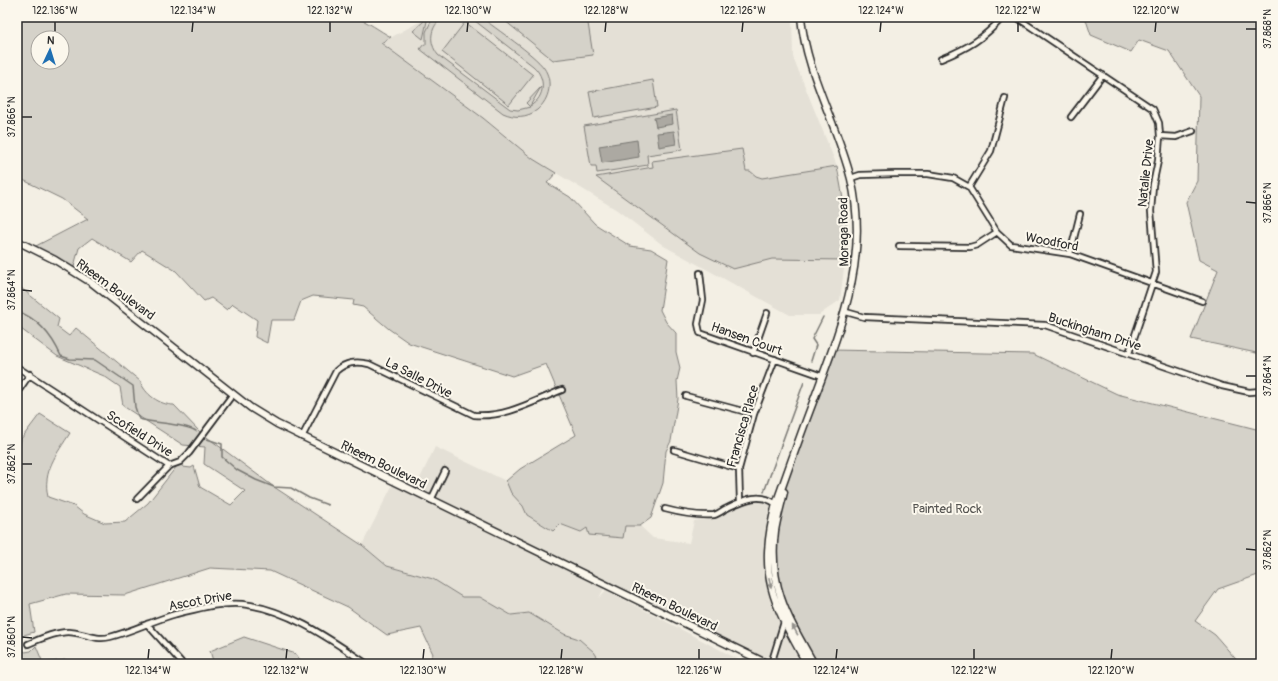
<svg xmlns="http://www.w3.org/2000/svg" width="1278" height="681" font-family="Pangolin,sans-serif">
<style>
.built{fill:#e4e0d6}
.green{fill:#d5d2c9;stroke:#807e7a;fill-rule:evenodd}
.water{fill:#aca9a2;stroke:#787772}
.lines{fill:none;stroke-linecap:round;stroke-linejoin:round}
.stream{stroke:#787772;stroke-width:1.5}
.street-casing{stroke:#2b2b2b;stroke-width:8}
.secondary-casing{stroke:#2b2b2b;stroke-width:9}
.street{stroke:#fbf7ec;stroke-width:4.5}
.secondary{stroke:#fbf7ec;stroke-width:6}
.oneway{fill:#93918c}
.ticks{fill:none;stroke:#2b2b2b;stroke-width:1.5}
.labels{text-anchor:middle;stroke-width:4;stroke-linejoin:round;paint-order:stroke}
.street-label{font-size:13px;fill:#2b2b2b;stroke:#fbf7ec}
.park-label{font-size:13px;fill:#565552;stroke:#fbf7ec}
.neatline{fill:none;stroke:#2b2b2b;stroke-width:1.5}
.ticks-label{font-size:10px;text-anchor:middle;fill:#2b2b2b}
</style>
<rect width="100%" height="100%" fill="#f3efe4"/>
<filter id="ink" filterUnits="userSpaceOnUse"><feTurbulence type="fractalNoise" baseFrequency=".025" numOctaves="2"/><feDisplacementMap in="SourceGraphic" scale="8" xChannelSelector="R" yChannelSelector="G"/><feConvolveMatrix kernelMatrix="1 2 1 2 8 2 1 2 1" color-interpolation-filters="sRGB"/></filter>
<g filter="url(#ink)">
<path class="built" d="M428 17H792L793 57 837 166 846 213 848 237 840 300 819 315H790L664 246 617 210 533 159 491 124 381 43Z
M435 447 506 481 511 493 523 506 527 515 553 531 560 524 581 532 587 527 622 538 624 526H640L653 538 689 543 694 521 716 515 750 498 771 501 781 508 813 664H768L606 584 599 598 606 590 747 664H607L598 658 594 652 579 639 564 634 529 613 511 615 480 597H462L433 579 387 566 362 545 394 482 414 491Z"/>
<path class="green" d="M17 17H314C327 21 341 13 355 17 367 21 380 31 391 37L381 43 483 118 533 159 556 173 547 183 570 197 595 224 630 246 651 249 668 259 660 310 666 322 676 333V352L680 368 677 381 678 399 671 441 666 451 663 483 651 518 640 526H625L623 538 589 535 587 528 581 532 560 524 553 531 527 515 523 506 511 493 506 481 520 469 576 435 546 364 512 376 409 343 389 329 363 307 353 305 354 300 313 296 301 301 294 320H271L267 343 255 337 257 320 233 304 227 310 211 298 204 301 176 271 142 250 131 262 92 238 79 248 73 270 32 248 88 219 62 199 17 177ZM38 38H62V62H38Z
M433 17H443C430 27 428 42 438 55L510 109 518 110 530 107 526 103 541 87 530 106C546 97 546 77 533 66L470 17H481C496 29 534 54 544 68 553 81 550 99 537 110 527 118 514 118 503 113L420 49 424 44 426 45V32Z
M504 17H587L593 55 553 60 504 20Z
M1085 17H1261V354L1191 339 1218 270 1199 260 1186 202 1197 181 1199 96 1169 51 1139 40 1131 52 1091 35Z
M425 20 427 21 423 39 413 31Z
M465 22 533 75 509 105 442 52Z
M653 80 657 107 594 118 589 92Z
M676 110 682 150 647 155 648 165 597 173 596 166H591L584 126Z
M742 149 746 171H750L756 176 762 178 837 166C843 198 849 227 846 260L772 259 733 269 700 253 596 177 653 167 652 161Z
M17 287H20L59 319 57 327 69 336 76 328 140 381C145 394 159 405 174 405L200 432 274 487 362 545 387 566 433 579 462 597H480L511 615 529 613 564 634 579 639 594 652 598 658 607 664H427L433 654 421 628 387 635 348 607 270 571 210 568 125 595 66 594 30 604 34 632 24 635 19 641 20 648 25 652 31 651 36 646 43 663 66 660 75 664H17V454L19 453 21 439 40 414 70 433C57 454 42 471 48 497L74 506 84 514 105 523 125 522 148 503 180 462 183 467 191 468 194 466 200 487 231 505 245 491 204 464 205 447 183 445 123 406 120 387 104 376 57 356 17 326Z
M832 350 1033 354 1117 394 1260 430 1261 424V578L1258 575 1218 589 1195 621 1215 635 1240 664H813L778 591 775 531 789 467Z
M244 637 296 654 303 664H214L210 651Z"/>
<path class="water" d="M672 115 673 124 656 127 654 118Z
M674 131 676 144 659 147 657 133Z
M637 140 639 157 602 163 599 146Z"/>
<g class="lines">
<path class="stream" d="M17 311C39 319 52 336 61 356L70 359 95 360 133 386 135 407 139 419C156 424 182 423 196 431
M811 361 816 345 812 339 823 317
M207 439 222 444V457L237 470 256 480 274 487 291 488 309 498 328 505
M764 492 804 382"/>
<g class="street-casing">
<path id="street" d="M1016 17 1153 109 1159 123 1160 136 1158 161 1153 185 1151 211 1156 272 1129 353
M941 59C968 48 983 39 1003 17
M1071 117 1103 75
M1160 136 1176 137 1193 131
M851 178 860 175 895 174H928L953 178 969 187 997 232 1011 245 1070 254 1202 301
M969 187 991 151 1005 98
M899 246 970 247 977 245 997 232
M1070 254 1080 214
M700 273 703 300 698 324 700 333 822 376
M846 312 864 317 1045 325 1222 386 1249 392 1261 391
M753 353 767 313
M17 367 169 466
M17 393 30 374
M686 396 754 414
M302 437 336 371C346 362 356 361 369 364L474 415C505 418 534 401 562 390
M674 450 739 469
M137 499 169 466 180 462 189 453 233 394
M431 500 445 471
M740 501 739 469 754 414 775 359
M665 509C680 513 698 516 714 515 718 514 722 511 725 509 742 501 759 491 776 504
M147 624 181 662
M28 644C40 639 55 632 68 632 82 632 95 641 110 637 133 631 154 620 176 614 197 609 221 602 242 604 288 609 330 639 367 664
M771 664 784 622"/>
</g>
<g class="secondary-casing">
<path id="secondary" d="M801 17C806 74 837 123 851 179 870 258 840 329 813 402 800 436 788 470 776 504 757 576 773 603 807 664
M17 241 55 260 92 283 251 408 277 424 768 664
M784 492C781 505 777 518 775 531 768 587 788 618 814 664"/>
</g>
<use href="#street" class="street"/>
<use href="#secondary" class="secondary"/>
</g>
<defs><path id="oneway-solid" d="M-6-.8H1V-3.2L6.5 0L1 3.2V.8H-6Z"/></defs>
<g class="oneway">
<use href="#oneway-solid" transform="translate(770 583) rotate(79)"/>
<use href="#oneway-solid" transform="translate(795 630) rotate(-119)"/>
</g>
</g>
<path class="ticks" d="M1246 29H1256M55 32V22M192 32 193 22M330 32V22M467 32 468 22M605 32 606 22M742 32 743 22M880 32 881 22M1018 32V22M1155 32 1156 22M22 117H32M1246 202 1256 203M22 290 32 291M1246 376H1256M22 464H32M1246 549 1256 550M22 637 32 638M148 659 149 649M286 659 287 649M423 659 424 649M561 659 562 649M699 659V649M836 659 837 649M974 659V649M1111 659 1112 649"/>
<g class="labels">
<g class="street-label">
<text transform="translate(1145 173) rotate(-84)" y="5">Natalie Drive</text>
<text transform="translate(843 232) rotate(-91)" y="5">Moraga Road</text>
<text transform="translate(1052 241) rotate(11)" y="5">Woodford</text>
<text transform="translate(116 289) rotate(36)" y="5">Rheem Boulevard</text>
<text transform="translate(1095 331) rotate(18)" y="5">Buckingham Drive</text>
<text transform="translate(747 338) rotate(20)" y="5">Hansen Court</text>
<text transform="translate(419 377) rotate(27)" y="5">La Salle Drive</text>
<text transform="translate(742 426) rotate(-74)" y="5">Francisca Place</text>
<text transform="translate(140 433) rotate(32)" y="5">Scofield Drive</text>
<text transform="translate(384 464) rotate(26)" y="5">Rheem Boulevard</text>
<text transform="translate(200 600) rotate(-10)" y="5">Ascot Drive</text>
<text transform="translate(675 606) rotate(26)" y="5">Rheem Boulevard</text>
</g>
<g class="park-label">
<text x="947" y="513">Painted Rock</text>
</g>
</g>
<rect width="1278" height="681" fill="none" stroke="#fbf7ec" stroke-width="44"/>
<g transform="translate(50 50) rotate(4)"><circle r="19" fill="#fbf7ec" stroke="#a8a59f"/>
<path d="M0-3L7 15L0 10L-7 15Z" fill="#1f6fb2"/>
<text y="-6" font-size="11" font-weight="bold" text-anchor="middle" fill="#2b2b2b">N</text>
</g>
<rect x="22" y="22" width="1234" height="637" class="neatline"/>
<g class="ticks-label">
<text x="55" y="14">122.136°W</text>
<text x="193" y="14">122.134°W</text>
<text x="330" y="14">122.132°W</text>
<text x="468" y="14">122.130°W</text>
<text x="606" y="14">122.128°W</text>
<text x="743" y="14">122.126°W</text>
<text x="881" y="14">122.124°W</text>
<text x="1018" y="14">122.122°W</text>
<text x="1156" y="14">122.120°W</text>
<text transform="translate(1267 29) rotate(-90)" y="4">37.868°N</text>
<text transform="translate(11 117) rotate(-90)" y="4">37.866°N</text>
<text transform="translate(1267 203) rotate(-90)" y="4">37.866°N</text>
<text transform="translate(11 290) rotate(-90)" y="4">37.864°N</text>
<text transform="translate(1267 376) rotate(-90)" y="4">37.864°N</text>
<text transform="translate(11 464) rotate(-90)" y="4">37.862°N</text>
<text transform="translate(1267 550) rotate(-90)" y="4">37.862°N</text>
<text transform="translate(11 637) rotate(-90)" y="4">37.860°N</text>
<text x="148" y="674">122.134°W</text>
<text x="286" y="674">122.132°W</text>
<text x="423" y="674">122.130°W</text>
<text x="561" y="674">122.128°W</text>
<text x="699" y="674">122.126°W</text>
<text x="836" y="674">122.124°W</text>
<text x="974" y="674">122.122°W</text>
<text x="1111" y="674">122.120°W</text>
</g>
</svg>
